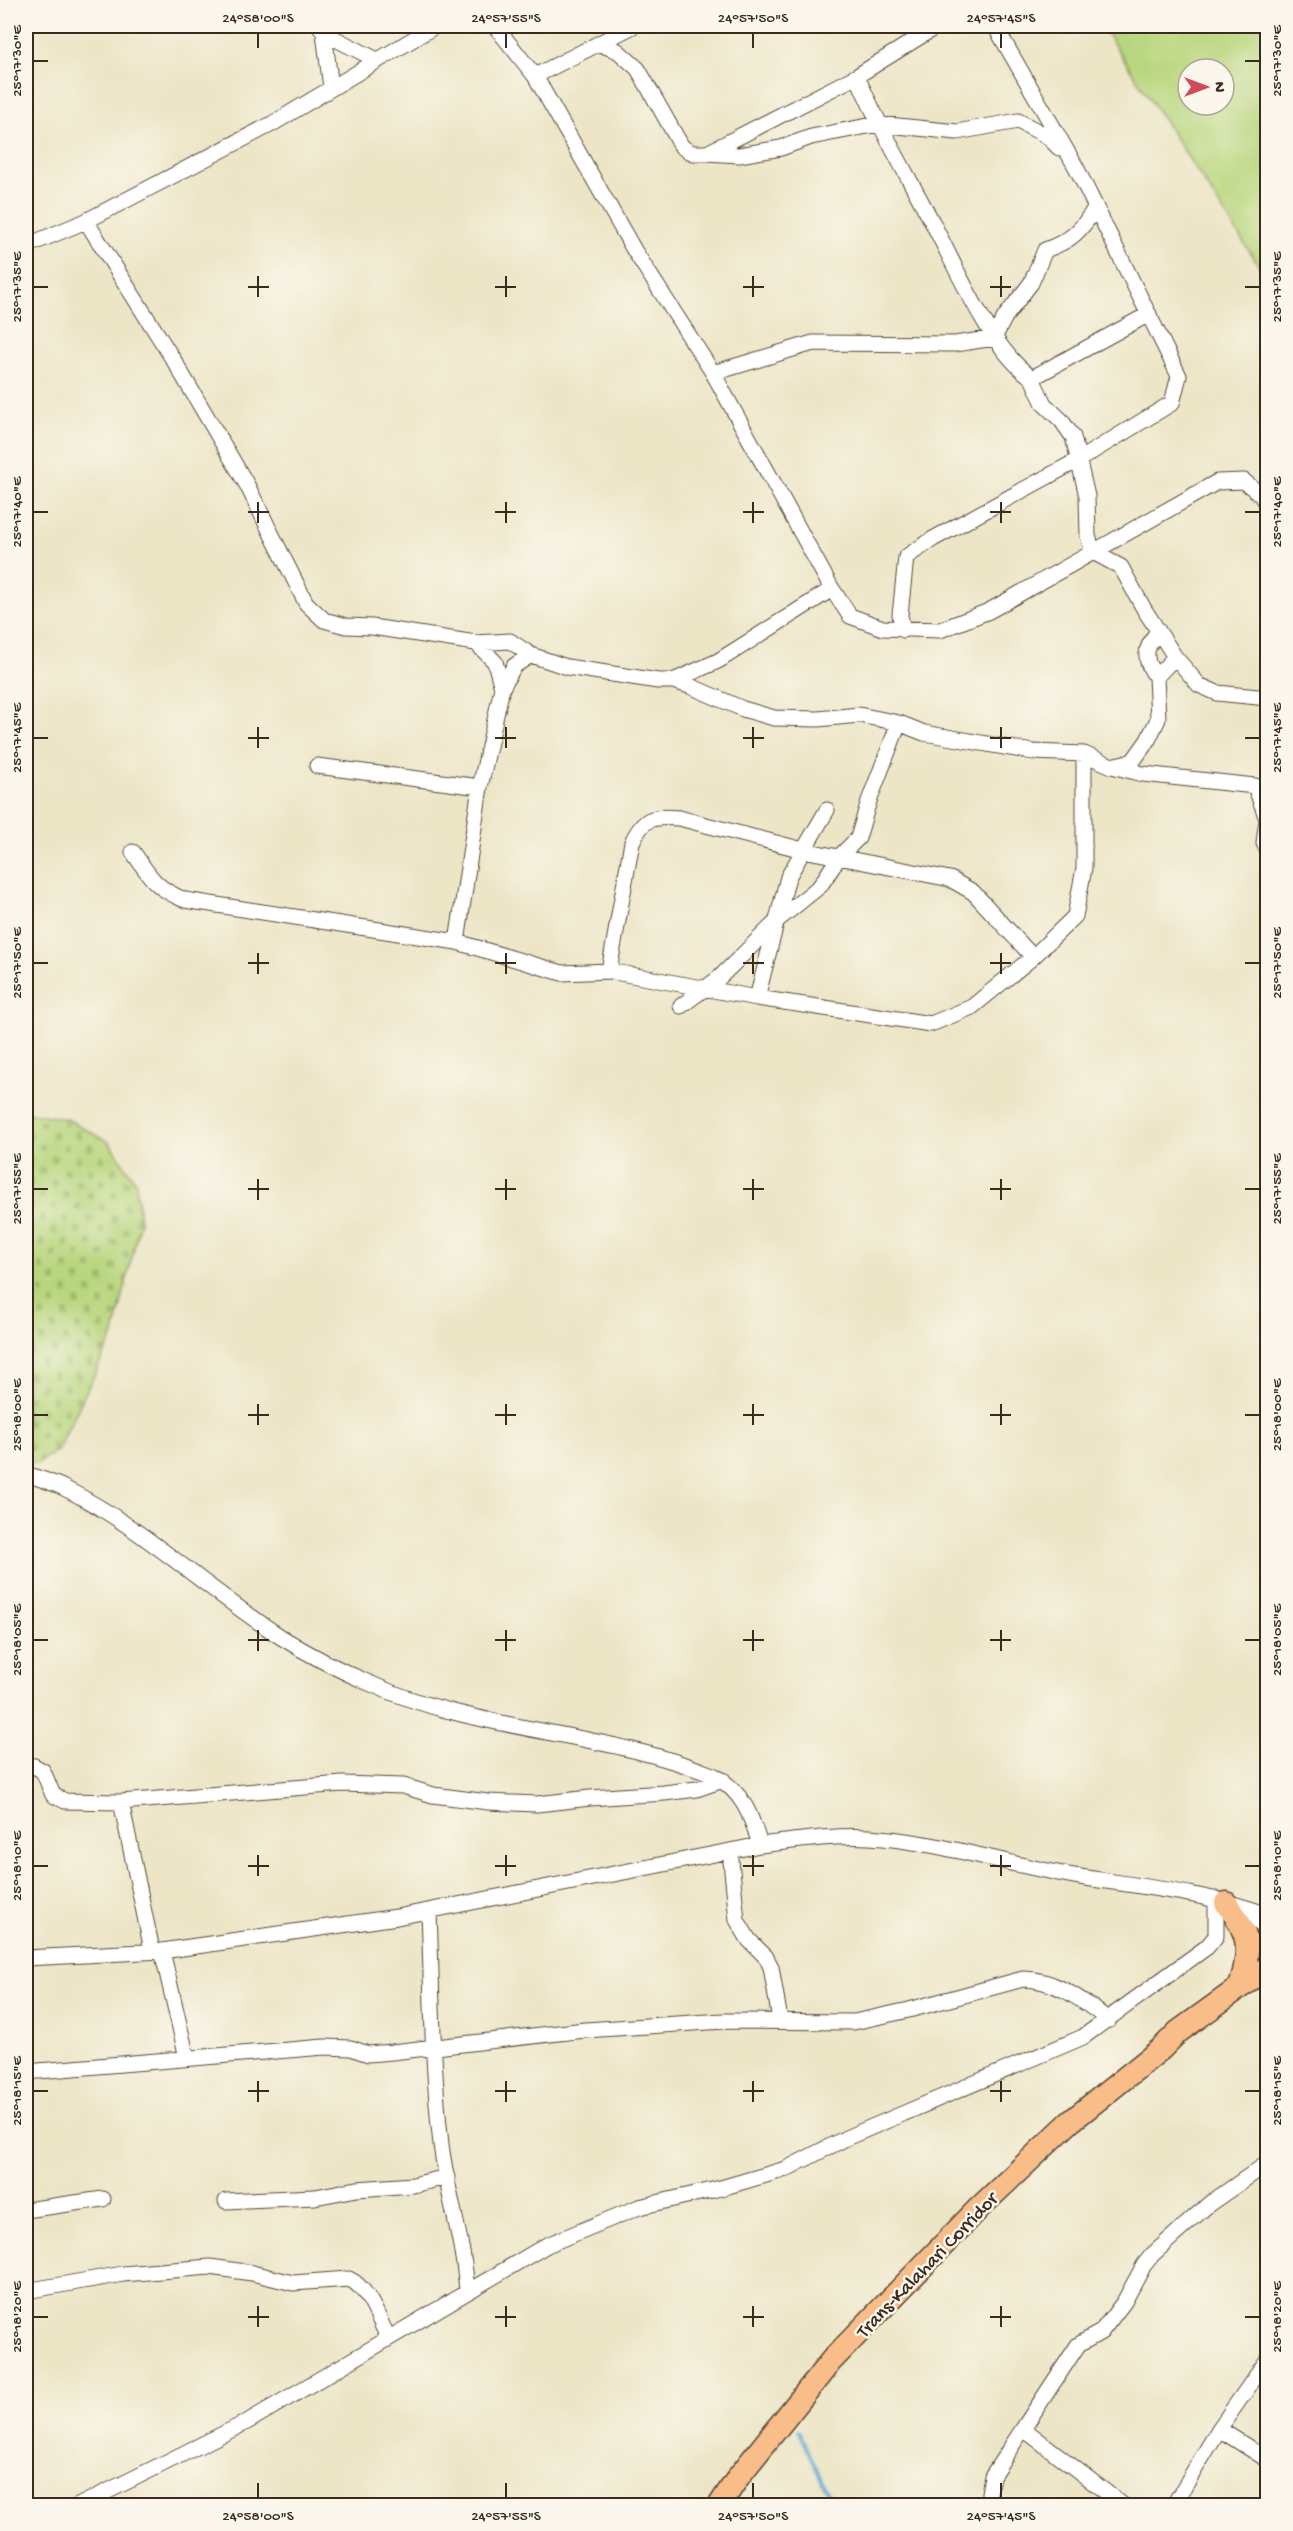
<svg xmlns="http://www.w3.org/2000/svg" width="1293" height="2531" font-family="'Gochi Hand',sans-serif">
<style>
.grass{fill:#b8d67d;stroke:#7a804e;stroke-width:1.5;fill-rule:evenodd}
.cemetery{fill:url(#cemetery-stones);stroke:#7a804e;stroke-width:1.5}
.lines{fill:none;stroke-linecap:round;stroke-linejoin:round}
.stream{stroke:#5fa8d6;stroke-width:3}
.minor-casing{stroke:#564637;stroke-width:17}
.highway-casing{stroke:#564637;stroke-width:25}
.minor{stroke:#fff;stroke-width:15}
.highway{stroke:#f8bd89;stroke-width:22}
.ticks{fill:none;stroke:#3b2a1e;stroke-width:2}
.labels{text-anchor:middle;stroke-width:5;stroke-linejoin:round;paint-order:stroke}
.street-label{font-size:20px;fill:#3b2a1e;stroke:#fbf7ec}
.neatline{fill:none;stroke:#3b2a1e;stroke-width:2}
.ticks-label{font-size:15px;text-anchor:middle;fill:#3b2a1e}
</style>
<defs>
<pattern id="cemetery-stones" width="16" height="16" patternUnits="userSpaceOnUse" patternTransform="scale(1.5)"><rect width="16" height="16" fill="#b8d67d"/><path d="M2 7V4a2 2 0 0 1 4 0v3zM10 15v-3a2 2 0 0 1 4 0v3z" fill="#9fb86c"/></pattern>
</defs>
<rect width="100%" height="100%" fill="#fbf7ec"/>
<filter id="ink" filterUnits="userSpaceOnUse"><feTurbulence type="fractalNoise" baseFrequency=".0167" numOctaves="2"/><feDisplacementMap in="SourceGraphic" scale="12" xChannelSelector="R" yChannelSelector="G"/><feConvolveMatrix kernelMatrix="1 2 1 2 8 2 1 2 1" color-interpolation-filters="sRGB"/></filter>
<filter id="wash" filterUnits="userSpaceOnUse"><feTurbulence type="fractalNoise" baseFrequency=".008" numOctaves="4" result="noise"/><feDisplacementMap in="SourceGraphic" scale="24" xChannelSelector="R" yChannelSelector="G"/><feGaussianBlur stdDeviation="1.35" result="paint"/><feColorMatrix in="noise" values="0 0 0 0 0 0 0 0 0 0 0 0 0 0 0 0 0 1.4 0 .05"/><feComposite in="paint" operator="in"/></filter>
<g filter="url(#wash)">
<rect width="100%" height="100%" fill="#ece5c6"/>
<path class="grass" d="M1102 26H1267V278ZM1188 69H1224V105H1188Z"/>
<path class="cemetery" d="M26 1112 67 1119 109 1142 136 1183 140 1222 114 1334 58 1450 36 1464 26 1462Z"/>
<g class="lines">
<path class="stream" d="M798 2430 834 2506"/>
</g>
</g>
<g filter="url(#ink)">
<g class="lines">
<g class="minor-casing">
<path id="minor" d="M320 26 324 33 331 88
M495 26 535 76 634 250 713 373 832 589 850 616 883 628 940 630 989 611 1217 482 1244 481 1261 495 1268 507
M324 33 377 60
M600 44 618 51 638 69 682 147 692 153H707L857 76 937 26
M535 76 633 26
M857 76C878 125 905 171 930 218 956 266 989 348 1032 378L1149 314
M707 153 739 155 781 148 811 137 878 124 957 132 1018 121 1047 136 1059 148
M86 221 176 364 247 485 306 603 324 620 346 626 372 627 476 643 510 641 531 655 567 667 658 681H673L690 686 743 709 774 718 818 719 859 715 899 723 924 733 1033 752 1084 754 1112 766 1143 774 1255 786 1268 789
M26 246 86 221 272 124 435 26
M713 373 813 343 955 344 994 338 1005 317 1031 283 1045 250C1071 241 1081 231 1095 208
M1032 378 1044 404 1061 420 1073 437 1087 496 1088 536 1093 552 1121 567 1144 609 1175 657 1199 685 1217 693 1268 698
M903 630 900 615 906 557 933 539 1080 459 1172 403 1179 376 1076 167 995 26
M1156 677C1143 659 1144 649 1158 631
M673 681 718 661 832 589
M502 688 514 666 531 655
M1115 765 1133 761 1148 740 1158 719 1156 677 1175 657
M317 766 480 787
M1255 786 1267 819 1264 843 1268 852
M133 852C150 877 156 889 185 900L457 942 562 973 609 971 757 998 931 1024 972 1007 1033 957 1075 916 1084 868V754
M457 942 480 787 502 688 495 662 476 643
M609 971 632 842C644 817 652 816 679 818L803 850 950 879 973 892 1033 957
M757 998 788 877 827 810
M681 1006 719 978 779 919 820 886 839 857 858 838 869 801 899 723
M26 1474C38 1478 52 1482 64 1488 143 1527 207 1590 281 1637 308 1654 339 1670 369 1683 479 1733 603 1730 715 1776 743 1792 751 1815 760 1845
M26 1765 34 1766 43 1771 53 1795 65 1801 121 1802 342 1784 403 1786 433 1795 488 1802 537 1804 590 1798 664 1793 697 1789 723 1780
M121 1802 152 1950
M730 1851 737 1920 749 1940 766 1957 771 1967 780 2020
M1245 1910 1268 1931
M429 1911C432 1988 432 2067 441 2144 447 2194 464 2242 467 2292
M162 1951 187 2058
M26 1958 162 1951 397 1917 760 1845C796 1841 833 1835 869 1837 938 1841 1011 1866 1080 1877 1143 1887 1208 1893 1268 1915
M26 2072 324 2047 351 2048 368 2054 392 2052 585 2030 724 2021 854 2022 909 2010 1023 1979C1056 1979 1083 2001 1109 2020
M226 2201 315 2197 357 2189 413 2185 447 2177
M26 2210 103 2199
M26 2291 123 2274 210 2267 252 2273 293 2283 349 2279C369 2288 378 2319 388 2337
M1219 2429 1268 2460
M1025 2430 1124 2506
M78 2506 247 2422 547 2245 639 2207 721 2188 786 2169 846 2138 1083 2037 1207 1947 1216 1936V1899
M989 2506V2493L992 2476 1078 2345 1101 2332 1124 2302 1144 2265 1152 2255 1209 2204 1268 2163
M1173 2506 1219 2429 1268 2359"/>
</g>
<g class="highway-casing">
<path id="highway" d="M1226 1903C1250 1934 1251 1947 1241 1984
M719 2506 739 2476 831 2361 979 2208 1070 2122 1161 2049 1178 2032 1268 1967"/>
</g>
<use href="#minor" class="minor"/>
<use href="#highway" class="highway"/>
</g>
</g>
<path class="ticks" d="M258 33V48M506 33V48M753 33V48M1001 33V48M33 61H48M1245 61H1260M258 276V297M506 276V297M753 276V297M1001 276V297M33 287H48M248 287H269M495 287H516M743 287H764M990 287H1011M1245 287H1260M258 502V523M506 502V523M753 502V523M1001 502V523M33 512H48M248 512H269M495 512H516M743 512H764M990 512H1011M1245 512H1260M258 727V748M506 727V748M753 727V748M1001 727V748M33 738H48M248 738H269M495 738H516M743 738H764M990 738H1011M1245 738H1260M258 953V974M506 953V974M753 953V974M1001 953V974M33 963H48M248 963H269M495 963H516M743 963H764M990 963H1011M1245 963H1260M258 1179V1200M506 1179V1200M753 1179V1200M1001 1179V1200M33 1189H48M248 1189H269M495 1189H516M743 1189H764M990 1189H1011M1245 1189H1260M258 1404V1425M506 1404V1425M753 1404V1425M1001 1404V1425M33 1415H48M248 1415H269M495 1415H516M743 1415H764M990 1415H1011M1245 1415H1260M258 1630V1651M506 1630V1651M753 1630V1651M1001 1630V1651M33 1640H48M248 1640H269M495 1640H516M743 1640H764M990 1640H1011M1245 1640H1260M258 1855V1876M506 1855V1876M753 1855V1876M1001 1855V1876M33 1866H48M248 1866H269M495 1866H516M743 1866H764M990 1866H1011M1245 1866H1260M258 2081V2102M506 2081V2102M753 2081V2102M1001 2081V2102M33 2091H48M248 2091H269M495 2091H516M743 2091H764M990 2091H1011M1245 2091H1260M258 2306V2327M506 2306V2327M753 2306V2327M1001 2306V2327M33 2317H48M248 2317H269M495 2317H516M743 2317H764M990 2317H1011M1245 2317H1260M258 2483V2498M506 2483V2498M753 2483V2498M1001 2483V2498"/>
<g class="labels">
<g class="street-label">
<text transform="translate(926 2264) rotate(-46)" y="7">Trans-Kalahari Corridor</text>
</g>
</g>
<rect width="1293" height="2531" fill="none" stroke="#fbf7ec" stroke-width="66"/>
<g transform="translate(1206 87) rotate(90)"><circle r="28" fill="#fbf7ec" stroke="#aea59a" stroke-width="1.5"/>
<path d="M0-4.5L10 22L0 15L-10 22Z" fill="#d1495b"/>
<text y="-9" font-size="16" font-weight="bold" text-anchor="middle" fill="#3b2a1e">N</text>
</g>
<rect x="33" y="33" width="1227" height="2465" class="neatline"/>
<g class="ticks-label">
<text x="258" y="22">24°58'00"S</text>
<text x="506" y="22">24°57'55"S</text>
<text x="753" y="22">24°57'50"S</text>
<text x="1001" y="22">24°57'45"S</text>
<text transform="translate(1276 61) rotate(-90)" y="5">25°17'30"E</text>
<text transform="translate(16 61) rotate(-90)" y="5">25°17'30"E</text>
<text transform="translate(1276 287) rotate(-90)" y="5">25°17'35"E</text>
<text transform="translate(16 287) rotate(-90)" y="5">25°17'35"E</text>
<text transform="translate(16 512) rotate(-90)" y="5">25°17'40"E</text>
<text transform="translate(1276 512) rotate(-90)" y="5">25°17'40"E</text>
<text transform="translate(16 738) rotate(-90)" y="5">25°17'45"E</text>
<text transform="translate(1276 738) rotate(-90)" y="5">25°17'45"E</text>
<text transform="translate(1276 963) rotate(-90)" y="5">25°17'50"E</text>
<text transform="translate(16 963) rotate(-90)" y="5">25°17'50"E</text>
<text transform="translate(1276 1189) rotate(-90)" y="5">25°17'55"E</text>
<text transform="translate(16 1189) rotate(-90)" y="5">25°17'55"E</text>
<text transform="translate(1276 1415) rotate(-90)" y="5">25°18'00"E</text>
<text transform="translate(16 1415) rotate(-90)" y="5">25°18'00"E</text>
<text transform="translate(16 1640) rotate(-90)" y="5">25°18'05"E</text>
<text transform="translate(1276 1640) rotate(-90)" y="5">25°18'05"E</text>
<text transform="translate(1276 1866) rotate(-90)" y="5">25°18'10"E</text>
<text transform="translate(16 1866) rotate(-90)" y="5">25°18'10"E</text>
<text transform="translate(16 2091) rotate(-90)" y="5">25°18'15"E</text>
<text transform="translate(1276 2091) rotate(-90)" y="5">25°18'15"E</text>
<text transform="translate(1276 2317) rotate(-90)" y="5">25°18'20"E</text>
<text transform="translate(16 2317) rotate(-90)" y="5">25°18'20"E</text>
<text x="258" y="2520">24°58'00"S</text>
<text x="506" y="2520">24°57'55"S</text>
<text x="753" y="2520">24°57'50"S</text>
<text x="1001" y="2520">24°57'45"S</text>
</g>
</svg>
